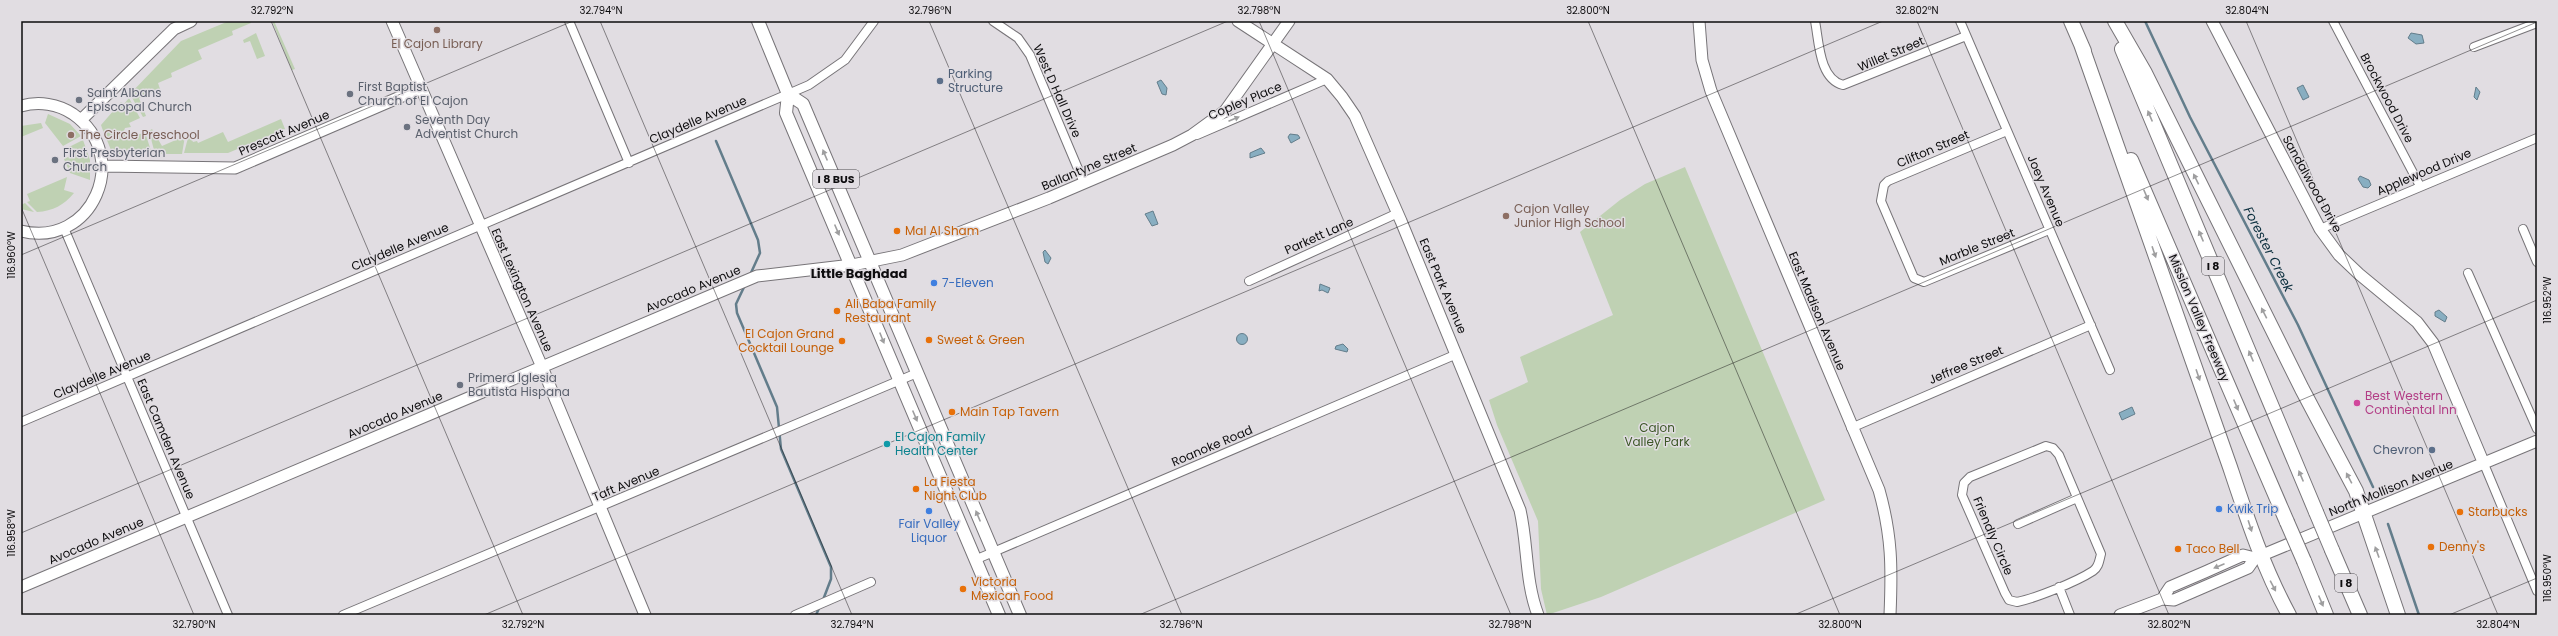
<svg xmlns="http://www.w3.org/2000/svg" width="2558" height="636" font-family="Poppins,sans-serif">
<style>
.green{fill:#bfd1b3}
.water{fill:#88aec1;stroke:#637d8b}
.lines{fill:none;stroke-linecap:round;stroke-linejoin:round}
.stream{stroke:#637d8b;stroke-width:2.5}
.street-casing{stroke:#777478;stroke-width:10}
.secondary-casing{stroke:#777478;stroke-width:13}
.primary-casing{stroke:#777478;stroke-width:14}
.highway-casing{stroke:#777478;stroke-width:16}
.street{stroke:#fff;stroke-width:8}
.secondary{stroke:#fff;stroke-width:11}
.primary{stroke:#fff;stroke-width:12}
.highway{stroke:#fff;stroke-width:14}
.highway-bridge-casing{stroke:#777478;stroke-width:16;stroke-linecap:butt}
.highway-bridge{stroke:#fff;stroke-width:14}
.oneway{fill:#9e9e9f}
.ticks{fill:none;stroke:#0d0c0e;stroke-width:1;stroke-opacity:0.45}
.education-dot{fill:#8d6e63;stroke:#e1dde2;stroke-width:1.5}
.service-dot{fill:#5c6f8a;stroke:#e1dde2;stroke-width:1.5}
.worship-dot{fill:#6b7280;stroke:#e1dde2;stroke-width:1.5}
.food-dot{fill:#e8710a;stroke:#e1dde2;stroke-width:1.5}
.shop-dot{fill:#3f7fe0;stroke:#e1dde2;stroke-width:1.5}
.hotel-dot{fill:#d1479c;stroke:#e1dde2;stroke-width:1.5}
.culture-dot{fill:#0f9aa8;stroke:#e1dde2;stroke-width:1.5}
.labels{text-anchor:middle;stroke-width:3;stroke-linejoin:round;paint-order:stroke}
.shield{fill:#e1dde2;stroke:#4d4b4e;stroke-width:1}
.shield-label{font-size:11px;font-weight:bold;fill:#0d0c0e}
.education-label{font-size:12px;fill:#785e54;stroke:#e1dde2;text-anchor:start}
.street-label{font-size:12px;fill:#0d0c0e;stroke:#e1dde2}
.service-label{font-size:12px;fill:#4e5e75;stroke:#e1dde2;text-anchor:start}
.worship-label{font-size:12px;fill:#5b616d;stroke:#e1dde2;text-anchor:start}
.food-label{font-size:12px;fill:#c56008;stroke:#e1dde2;text-anchor:start}
.shop-label{font-size:12px;fill:#366cbe;stroke:#e1dde2;text-anchor:start}
.hotel-label{font-size:12px;fill:#b23c85;stroke:#e1dde2;text-anchor:start}
.park-label{font-size:12px;fill:#3c5726;stroke:#e1dde2}
.culture-label{font-size:12px;fill:#0d838f;stroke:#e1dde2;text-anchor:start}
.water-label{font-size:13px;font-style:italic;fill:#0c2f3e;stroke:#e1dde2}
.neighbourhood-label{font-size:13px;font-weight:bold;fill:#0d0c0e;stroke:#e1dde2}
.neatline{fill:none;stroke:#0d0c0e;stroke-width:1.5}
.ticks-label{font-size:10px;text-anchor:middle;fill:#0d0c0e}
</style>
<rect width="100%" height="100%" fill="#e1dde2"/>
<path class="green" d="M229 21H250L251 23 232 31 233 35 198 50 202 59 171 73 172 77 158 83 160 89 139 98 146 116 143 117 130 94 181 41Z
M272 21H274L295 69 292 70Z
M256 33 265 56 257 59 250 41 244 43 243 40Z
M129 98 140 118 129 123 131 127 125 128 123 133 127 135 133 131 135 136 145 132 151 151H144L143 154H119L111 150 102 128 101 125 121 102 124 104Z
M48 114 70 124 81 136 63 146 45 123Z
M281 119 285 129 228 153H184L189 134 193 142 197 141 198 143 223 132 228 142Z
M41 123 43 128 21 137V126Z
M152 129 162 146 185 136 182 154H155L149 131Z
M83 140 90 160V180L70 173 64 159 70 156 67 148Z
M1685 167 1825 500 1601 597 1547 615 1541 589 1538 521 1497 425 1489 400 1528 382 1520 357 1613 315 1580 232 1620 200 1645 184Z
M67 177 64 190 74 193C64 205 53 211 37 212L27 202 30 201 27 194Z
M25 203 34 212 21 209V205Z"/>
<path class="water" d="M2411 33 2422 35 2424 43 2416 44 2408 38Z
M1161 80 1167 88 1166 95 1162 94 1157 82Z
M2303 85 2309 97 2303 100 2297 88Z
M2476 87 2480 92 2477 100 2474 97Z
M1290 134 1298 135 1300 138 1291 143 1288 137Z
M1261 148 1265 153 1250 158V153Z
M2360 176 2369 180 2371 185 2368 188 2363 187 2358 179Z
M1153 211 1158 224 1152 226 1145 214Z
M1045 250 1051 258 1048 264 1045 262 1043 252Z
M1320 284 1330 288 1328 293 1322 290 1319 291Z
M2439 310 2447 317 2445 322 2435 316V312Z
M1236.5 339a5.5 5.5 0 1 1 11 0a5.5 5.5 0 1 1-11 0Z
M1343 344 1348 349 1347 352 1335 349 1336 346Z
M2132 407 2135 414 2122 420 2119 413Z"/>
<g class="lines">
<path class="stream" d="M2145 21 2190 117 2298 325 2373 487
M716 141 758 240 760 253 750 275
M745 285 736 304 737 313 777 407 781 449 831 567V579L823 600
M2388 524 2419 615
M816 615 820 606"/>
<g class="street-casing">
<path id="street" d="M569 21 629 163
M993 21 1018 38 1030 55 1084 183
M1815 21C1819 41 1819 79 1843 85L1966 36
M1960 21 2110 370
M2333 21 2420 186
M2474 47 2537 23
M2007 131 1888 181 1884 185 1881 201 1914 278 1924 282 2049 230
M1197 135 1327 79
M64 228 228 615
M2320 229 2537 138
M2523 229 2537 262
M2468 273 2537 429
M1249 281 1398 213
M21 422 809 85 845 60 874 21
M1851 428 2091 325
M2046 446 2053 448 2059 455 2101 554C2099 561 2099 567 2093 571 2076 582 2036 598 2017 602L2009 600 2005 593 1962 495 1964 483 1970 477Z
M2484 464 2537 591
M2018 524 2077 498
M977 559 1457 354
M2059 587 2070 615
M343 615 917 373
M795 615 871 582"/>
</g>
<g class="secondary-casing">
<path id="secondary" d="M392 21 542 367 645 615
M1238 21 1327 79 1342 97 1355 116 1401 221 1520 510C1528 545 1525 581 1538 615
M1699 21 1702 60 1711 91 1879 490C1892 536 1892 568 1890 615
M2212 21 2320 229 2339 255 2359 274 2417 322 2433 343 2484 464
M21 106C39 101 58 104 73 114 133 156 92 249 21 231
M81 120 174 29 191 21
M103 166 235 168 421 88
M21 587 757 276 852 265 902 255 1049 198 1173 145 1192 135 1225 111 1289 21
M2162 599 2170 587 2205 572 2243 555 2255 558
M2120 615 2162 599 2174 600 2248 568 2255 558 2260 556 2537 441"/>
</g>
<g class="primary-casing">
<path id="primary" d="M758 21 788 94 786 113 999 615
M788 94 803 104 1020 615"/>
</g>
<g class="highway-casing">
<path id="highway" d="M2071 21 2084 51
M2115 21 2145 73 2302 389 2356 491 2398 615
M2081 44 2230 467C2247 518 2263 567 2289 615
M2122 49 2316 512
M2131 160 2287 522
M2332 550 2360 615
M2304 561 2326 615"/>
</g>
<use href="#street" class="street"/>
<use href="#secondary" class="secondary"/>
<use href="#primary" class="primary"/>
<use href="#highway" class="highway"/>
<g class="highway-bridge-casing">
<path id="highway-bridge" d="M2316 512 2332 550
M2287 522 2304 561"/>
</g>
<use href="#highway-bridge" class="highway-bridge"/>
</g>
<defs><path id="oneway-solid" d="M-6-.8H1V-3.2L6.5 0L1 3.2V.8H-6Z"/></defs>
<g class="oneway">
<use href="#oneway-solid" transform="translate(2150 116) rotate(-113)"/>
<use href="#oneway-solid" transform="translate(1234 119) rotate(-23)"/>
<use href="#oneway-solid" transform="translate(825 155) rotate(-113)"/>
<use href="#oneway-solid" transform="translate(2196 179) rotate(-116)"/>
<use href="#oneway-solid" transform="translate(2146 195) rotate(67)"/>
<use href="#oneway-solid" transform="translate(837 230) rotate(67)"/>
<use href="#oneway-solid" transform="translate(2201 236) rotate(-113)"/>
<use href="#oneway-solid" transform="translate(2154 252) rotate(71)"/>
<use href="#oneway-solid" transform="translate(2264 313) rotate(-117)"/>
<use href="#oneway-solid" transform="translate(882 338) rotate(68)"/>
<use href="#oneway-solid" transform="translate(2251 356) rotate(-113)"/>
<use href="#oneway-solid" transform="translate(2198 375) rotate(71)"/>
<use href="#oneway-solid" transform="translate(2236 405) rotate(67)"/>
<use href="#oneway-solid" transform="translate(915 416) rotate(67)"/>
<use href="#oneway-solid" transform="translate(2301 476) rotate(-113)"/>
<use href="#oneway-solid" transform="translate(2349 478) rotate(-118)"/>
<use href="#oneway-solid" transform="translate(978 516) rotate(-113)"/>
<use href="#oneway-solid" transform="translate(2250 526) rotate(72)"/>
<use href="#oneway-solid" transform="translate(2377 552) rotate(-110)"/>
<use href="#oneway-solid" transform="translate(2219 566) rotate(157)"/>
<use href="#oneway-solid" transform="translate(2273 586) rotate(62)"/>
<use href="#oneway-solid" transform="translate(2321 601) rotate(67)"/>
</g>
<path class="ticks" d="M271 21 523 615M600 21 852 615M929 21 1182 615M1259 21 1511 615M1588 21 1840 615M1917 21 2169 615M2246 21 2498 615M21 207 194 615M21 255 573 21M21 533 1228 21M484 615 1883 21M1139 615 2537 22M1794 615 2537 300M2449 615 2537 578"/>
<g class="education-dot">
<circle cx="437" cy="30" r="4"/>
<circle cx="71" cy="135" r="4"/>
<circle cx="1506" cy="216" r="4"/>
</g>
<g class="service-dot">
<circle cx="940" cy="81" r="4"/>
<circle cx="2432" cy="450" r="4"/>
</g>
<g class="worship-dot">
<circle cx="350" cy="94" r="4"/>
<circle cx="79" cy="100" r="4"/>
<circle cx="407" cy="127" r="4"/>
<circle cx="55" cy="160" r="4"/>
<circle cx="460" cy="385" r="4"/>
</g>
<g class="food-dot">
<circle cx="897" cy="231" r="4"/>
<circle cx="837" cy="311" r="4"/>
<circle cx="929" cy="340" r="4"/>
<circle cx="842" cy="341" r="4"/>
<circle cx="952" cy="412" r="4"/>
<circle cx="916" cy="489" r="4"/>
<circle cx="2460" cy="512" r="4"/>
<circle cx="2431" cy="547" r="4"/>
<circle cx="2178" cy="549" r="4"/>
<circle cx="963" cy="589" r="4"/>
</g>
<g class="shop-dot">
<circle cx="934" cy="283" r="4"/>
<circle cx="2219" cy="509" r="4"/>
<circle cx="929" cy="511" r="4"/>
</g>
<circle class="hotel-dot" cx="2357" cy="403" r="4"/>
<circle class="culture-dot" cx="887" cy="444" r="4"/>
<g class="labels">
<g class="shield">
<rect x="813" y="170" width="46" height="18" rx="3"/>
<rect x="2202" y="257" width="22" height="18" rx="3"/>
<rect x="2335" y="574" width="22" height="18" rx="3"/>
</g>
<g class="shield-label">
<text x="836" y="183">I 8 BUS</text>
<text x="2213" y="270">I 8</text>
<text x="2346" y="587">I 8</text>
</g>
<g class="education-label">
<text x="437" y="48" text-anchor="middle">El Cajon Library</text>
<text x="79" y="139">The Circle Preschool</text>
<text x="1514" y="213">Cajon Valley<tspan x="1514" dy="14">Junior High School</tspan></text>
</g>
<g class="street-label">
<text transform="translate(1891 54) rotate(-23)" y="4">Willet Street</text>
<text transform="translate(1057 91) rotate(66)" y="4">West D Hall Drive</text>
<text transform="translate(2387 98) rotate(62)" y="4">Brockwood Drive</text>
<text transform="translate(1245 101) rotate(-23)" y="4">Copley Place</text>
<text transform="translate(698 120) rotate(-23)" y="4">Claydelle Avenue</text>
<text transform="translate(284 133) rotate(-23)" y="4">Prescott Avenue</text>
<text transform="translate(1933 149) rotate(-23)" y="4">Clifton Street</text>
<text transform="translate(1089 167) rotate(-23)" y="4">Ballantyne Street</text>
<text transform="translate(2424 172) rotate(-23)" y="4">Applewood Drive</text>
<text transform="translate(2312 184) rotate(61)" y="4">Sandalwood Drive</text>
<text transform="translate(2046 191) rotate(67)" y="4">Joey Avenue</text>
<text transform="translate(1319 236) rotate(-24)" y="4">Parkett Lane</text>
<text transform="translate(400 247) rotate(-23)" y="4">Claydelle Avenue</text>
<text transform="translate(1977 247) rotate(-22)" y="4">Marble Street</text>
<text transform="translate(1443 286) rotate(67)" y="4">East Park Avenue</text>
<text transform="translate(693 289) rotate(-23)" y="4">Avocado Avenue</text>
<text transform="translate(522 290) rotate(66)" y="4">East Lexington Avenue</text>
<text transform="translate(1817 311) rotate(67)" y="4">East Madison Avenue</text>
<text transform="translate(2199 318) rotate(67)" y="4">Mission Valley Freeway</text>
<text transform="translate(1966 365) rotate(-23)" y="4">Jeffree Street</text>
<text transform="translate(102 375) rotate(-23)" y="4">Claydelle Avenue</text>
<text transform="translate(395 415) rotate(-23)" y="4">Avocado Avenue</text>
<text transform="translate(166 439) rotate(67)" y="4">East Camden Avenue</text>
<text transform="translate(1212 446) rotate(-23)" y="4">Roanoke Road</text>
<text transform="translate(626 484) rotate(-23)" y="4">Taft Avenue</text>
<text transform="translate(2391 488) rotate(-22)" y="4">North Mollison Avenue</text>
<text transform="translate(1993 536) rotate(67)" y="4">Friendly Circle</text>
<text transform="translate(96 541) rotate(-23)" y="4">Avocado Avenue</text>
</g>
<g class="service-label">
<text x="948" y="78">Parking<tspan x="948" dy="14">Structure</tspan></text>
<text x="2424" y="454" text-anchor="end">Chevron</text>
</g>
<g class="worship-label">
<text x="358" y="91">First Baptist<tspan x="358" dy="14">Church of El Cajon</tspan></text>
<text x="87" y="97">Saint Albans<tspan x="87" dy="14">Episcopal Church</tspan></text>
<text x="415" y="124">Seventh Day<tspan x="415" dy="14">Adventist Church</tspan></text>
<text x="63" y="157">First Presbyterian<tspan x="63" dy="14">Church</tspan></text>
<text x="468" y="382">Primera Iglesia<tspan x="468" dy="14">Bautista Hispana</tspan></text>
</g>
<g class="food-label">
<text x="905" y="235">Mal Al Sham</text>
<text x="845" y="308">Ali Baba Family<tspan x="845" dy="14">Restaurant</tspan></text>
<text x="834" y="338" text-anchor="end">El Cajon Grand<tspan x="834" dy="14">Cocktail Lounge</tspan></text>
<text x="937" y="344">Sweet &amp; Green</text>
<text x="960" y="416">Main Tap Tavern</text>
<text x="924" y="486">La Fiesta<tspan x="924" dy="14">Night Club</tspan></text>
<text x="2468" y="516">Starbucks</text>
<text x="2439" y="551">Denny's</text>
<text x="2186" y="553">Taco Bell</text>
<text x="971" y="586">Victoria<tspan x="971" dy="14">Mexican Food</tspan></text>
</g>
<g class="shop-label">
<text x="942" y="287">7-Eleven</text>
<text x="2227" y="513">Kwik Trip</text>
<text x="929" y="528" text-anchor="middle">Fair Valley<tspan x="929" dy="14">Liquor</tspan></text>
</g>
<g class="hotel-label">
<text x="2365" y="400">Best Western<tspan x="2365" dy="14">Continental Inn</tspan></text>
</g>
<g class="park-label">
<text x="1657" y="432">Cajon<tspan x="1657" dy="14">Valley Park</tspan></text>
</g>
<g class="culture-label">
<text x="895" y="441">El Cajon Family<tspan x="895" dy="14">Health Center</tspan></text>
</g>
<g class="water-label">
<text transform="translate(2269 249) rotate(63)" y="5">Forester Creek</text>
</g>
<g class="neighbourhood-label">
<text x="859" y="278">Little Baghdad</text>
</g>
</g>
<rect width="2558" height="636" fill="none" stroke="#e1dde2" stroke-width="44"/>
<rect x="22" y="22" width="2514" height="592" class="neatline"/>
<g class="ticks-label">
<text x="272" y="14">32.792°N</text>
<text x="601" y="14">32.794°N</text>
<text x="930" y="14">32.796°N</text>
<text x="1259" y="14">32.798°N</text>
<text x="1588" y="14">32.800°N</text>
<text x="1917" y="14">32.802°N</text>
<text x="2247" y="14">32.804°N</text>
<text transform="translate(11 255) rotate(-90)" y="4">116.960°W</text>
<text transform="translate(2547 300) rotate(-90)" y="4">116.952°W</text>
<text transform="translate(11 533) rotate(-90)" y="4">116.958°W</text>
<text transform="translate(2547 578) rotate(-90)" y="4">116.950°W</text>
<text x="194" y="628">32.790°N</text>
<text x="523" y="628">32.792°N</text>
<text x="852" y="628">32.794°N</text>
<text x="1181" y="628">32.796°N</text>
<text x="1510" y="628">32.798°N</text>
<text x="1840" y="628">32.800°N</text>
<text x="2169" y="628">32.802°N</text>
<text x="2498" y="628">32.804°N</text>
</g>
</svg>
